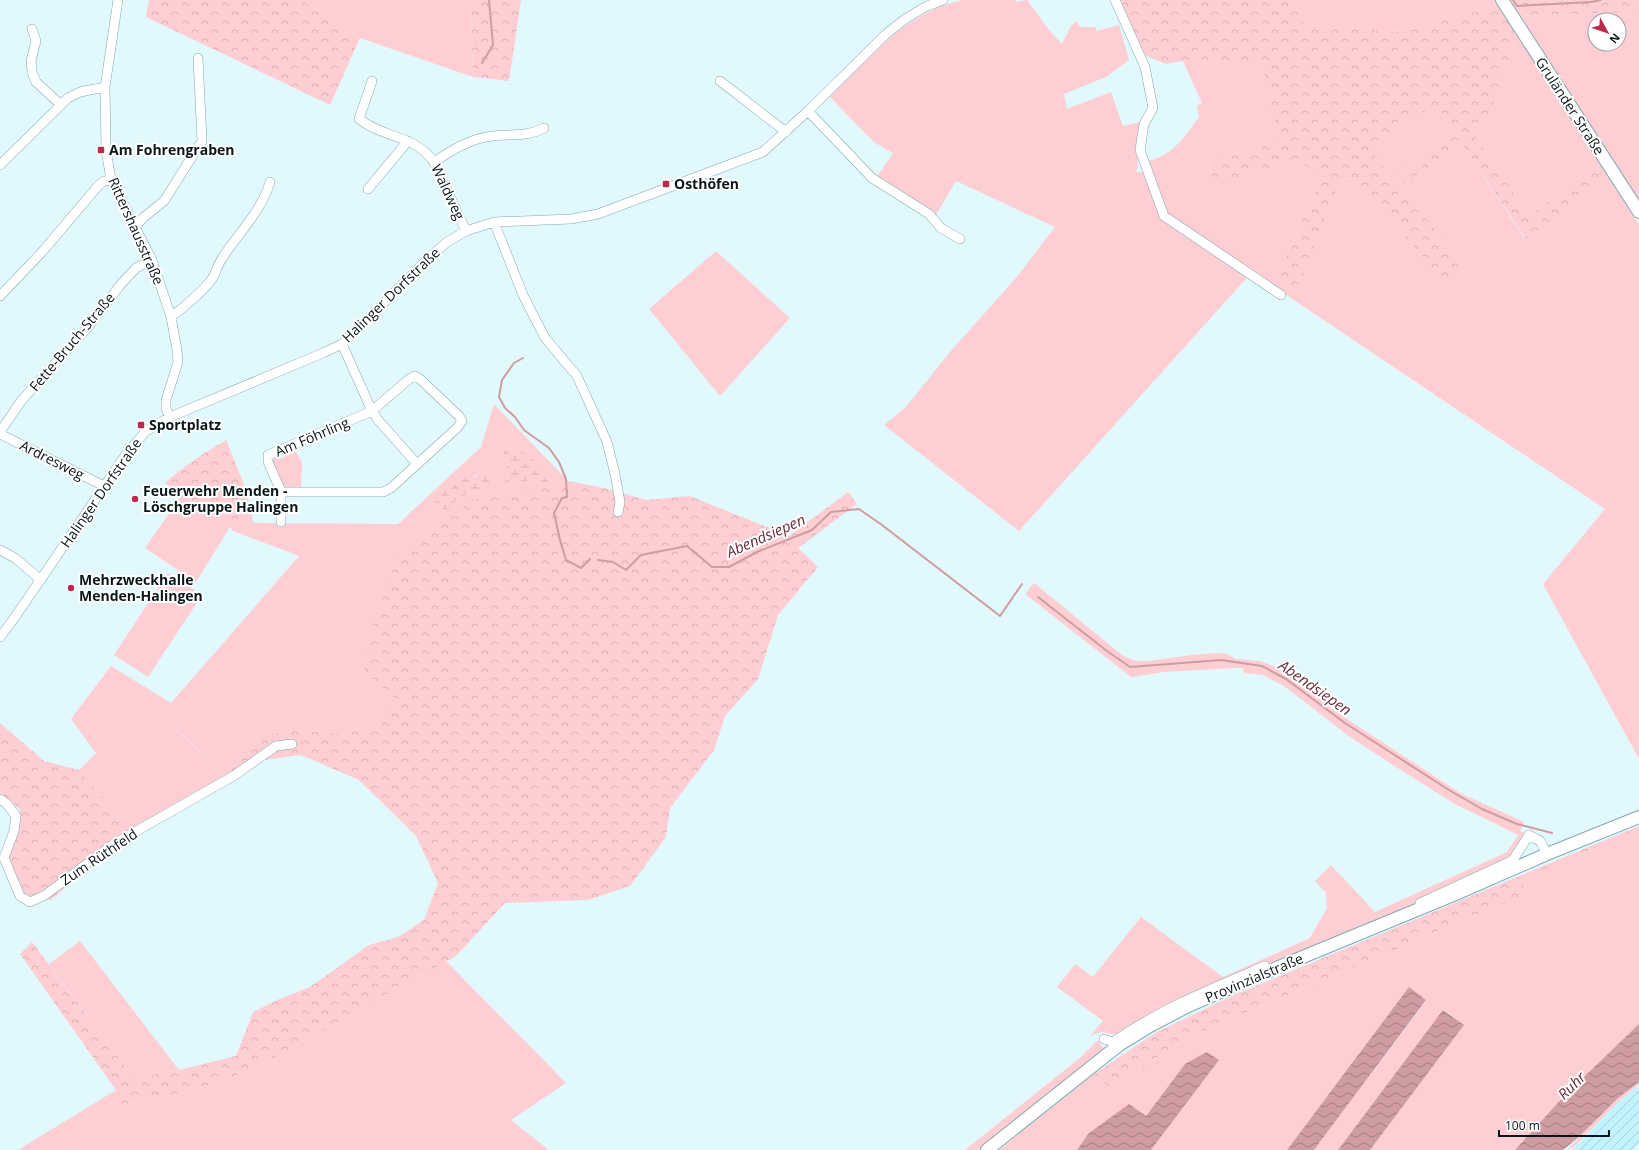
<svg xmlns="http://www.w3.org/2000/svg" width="1639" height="1150" font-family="'Open Sans',sans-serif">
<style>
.industrial{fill:url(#industrial-furrows)}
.green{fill:#feced3;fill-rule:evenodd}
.forest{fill:url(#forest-crowns)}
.wetland{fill:url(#wetland-marsh)}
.water{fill:url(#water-waves)}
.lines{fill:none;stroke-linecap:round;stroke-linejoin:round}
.stream{stroke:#ce9ca1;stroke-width:2}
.minor-casing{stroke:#82a8af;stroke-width:10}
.major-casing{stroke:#82a8af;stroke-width:14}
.minor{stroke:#fff;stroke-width:9}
.major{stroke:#fff;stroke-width:12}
.poi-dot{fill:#ba2a4e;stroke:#fff;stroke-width:1.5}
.labels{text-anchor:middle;stroke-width:4;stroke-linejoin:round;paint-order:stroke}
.street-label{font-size:14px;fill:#081619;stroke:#fff}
.poi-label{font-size:14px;font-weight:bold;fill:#081619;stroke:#fff;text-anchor:start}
.water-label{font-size:15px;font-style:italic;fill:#6b2c37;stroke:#fff}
</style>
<defs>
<pattern id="industrial-furrows" width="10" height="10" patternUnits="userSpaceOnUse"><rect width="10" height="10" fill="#c3f4fe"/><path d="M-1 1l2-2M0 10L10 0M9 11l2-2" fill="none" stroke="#a6d0d9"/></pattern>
<pattern id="forest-crowns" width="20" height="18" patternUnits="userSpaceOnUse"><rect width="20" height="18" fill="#feced3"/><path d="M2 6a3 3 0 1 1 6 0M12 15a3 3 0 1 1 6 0" fill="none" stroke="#d8b0b5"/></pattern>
<pattern id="wetland-marsh" width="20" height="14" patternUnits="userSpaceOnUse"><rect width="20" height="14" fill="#feced3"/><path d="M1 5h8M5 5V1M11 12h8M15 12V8" fill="none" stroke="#d8b0b5"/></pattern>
<pattern id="water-waves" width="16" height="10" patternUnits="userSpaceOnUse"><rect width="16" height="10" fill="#ce9ca1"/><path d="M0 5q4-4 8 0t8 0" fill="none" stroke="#a57e82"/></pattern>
</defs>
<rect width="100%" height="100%" fill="#e1f8fd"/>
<path class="industrial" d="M1639 1084V1144L1632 1150H1572L1616 1104Z"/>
<path class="green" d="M301 0H471L473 77 360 38Z
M962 0H1016L1017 2 1027 0 1049 30 1062 44 1071 26 1076 21 1080 27H1095L1097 31 1119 25 1129 60 1106 77 1064 94 1067 109 1111 92 1123 126 1140 122 1137 172 1152 173 1147 162C1176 152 1181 141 1199 117L1197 106 1202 103 1183 61 1261 59 1280 140 1208 161 1213 184 1297 159 1321 178 1276 280 1296 290 1340 181 1356 177 1448 287 1466 268 1368 148 1436 104 1455 132 1397 175 1404 184 1462 144 1525 239 1608 176 1639 225V759L1543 584 1605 509 1252 272 1019 531 884 425 906 407 950 352 1016 278 1055 227 956 181 936 215 877 177 893 153 874 142 830 97C870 57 905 13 962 0Z
M1292 0H1496L1499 5 1401 32 1305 25Z
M1639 12V204L1519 16ZM1595 20H1619V44H1595Z
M1517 33 1600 163 1529 215 1470 129 1489 117Z
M716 251 790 318 720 396 649 309Z
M494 404 568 481 467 514 463 517 396 698 377 723 346 734 294 730 258 736 224 767 169 724 230 778 133 830 79 770 96 753 71 719 111 666 171 703 299 556 233 531 230 527 196 582 145 548 182 495 230 527 253 523 398 524 481 447ZM484 469 487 490C476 490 462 494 454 502L455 506 463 513 436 506ZM549 475 548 484C532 480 524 480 508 485L506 481 509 478Z
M294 447 302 463 301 489 284 488 272 461 273 457 277 454 280 459 294 453 292 448Z
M168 573 202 595 148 677 114 655Z
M1034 583 1122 655 1135 661H1148L1191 655 1217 653 1227 654 1236 659 1260 661 1276 667 1335 711 1460 793 1524 822 1520 831 1529 835 1513 860 1122 1036 1101 1032 1090 1036 1103 1021 1057 987 1075 964 1093 977 1141 917 1223 977 1310 938 1327 908 1326 893 1315 881 1331 865 1375 912 1507 852 1518 835 1455 804 1393 765 1350 737 1284 686 1263 675 1244 673 1243 668H1235L1164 672 1131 677 1025 594Z
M1639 830V1024L1565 1095 1515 1150H1370L1464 1025 1444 1010 1338 1150H1314L1426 1001 1409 988 1287 1150H1151L1219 1060 1185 1064 1146 1116 1089 1133 1077 1150H999L1094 1074 1108 1087 1198 1033 1524 895 1523 879Z
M80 941 179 1070 134 1078 49 964Z
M446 961 566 1083 511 1120 549 1150H18L116 1090 123 1105 190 1091 248 1072Z
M1098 1040 1104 1049 978 1150H965L1081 1057Z
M1639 1082V1084L1616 1104 1574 1147 1567 1150 1617 1099Z"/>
<path class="forest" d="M149 0H301L360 38 330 105 146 17Z
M471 0H521L509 81 473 77Z
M1119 0H1292L1305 25 1401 32 1499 5 1517 33 1489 117 1470 129 1529 215 1600 163 1608 176 1526 239 1462 144 1404 184 1397 175 1454 132 1436 104 1369 148 1466 268 1448 287 1355 177 1340 181 1297 290 1276 280 1321 178 1297 159 1213 185 1208 161 1279 140 1261 60 1183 61 1166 64 1142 54Z
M1509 0H1639V12L1519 16Z
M226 440 247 492 253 523 230 527 165 483C184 466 204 453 226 440Z
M568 481 604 488 647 500 690 496 789 536 848 492 857 504 798 548 818 567 778 615 758 679 725 716 714 750 670 808 666 837 630 886 588 900 505 903 456 956 248 1072 190 1091 123 1105 116 1090 20 954 32 942 134 1078 179 1070 236 1056 253 1012 277 1000 310 987 369 945 398 937 424 920 438 883 416 836 359 780 301 755 264 760 230 778 161 716 224 767 258 736 294 730 346 734 377 723 395 698 364 672 375 618 399 554 451 516 463 517 467 514 463 510 464 501 546 488Z
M0 723 44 761 79 770 133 830 51 900 26 896 7 856 20 825V809L0 793Z
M1639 826V830L1523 879 1524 895 1198 1033 1108 1087 1094 1074 1155 1033 1234 995Z"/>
<path class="wetland" d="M515 449 527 454 549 475 548 484C532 480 524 480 508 485L505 481 509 478 504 451Z
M484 469 491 476V485L487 490C476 490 462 494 454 502L455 506 464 513 462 515 436 506 435 497 469 476 474 478Z"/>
<path class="water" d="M1409 987 1426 1000 1314 1150H1287Z
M1443 1010 1464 1025 1370 1150H1338Z
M1639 1024V1082L1617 1099 1580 1136 1563 1150H1515L1565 1095Z
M1207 1052 1219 1060 1151 1150H1077L1089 1133 1129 1104 1146 1116 1185 1064Z"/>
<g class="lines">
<path class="stream" d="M1513 0 1517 6 1591 2 1601 0
M482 63 493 45 489 0
M523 358 514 363 502 380 499 397 505 408 515 417 524 430 549 448 559 462 566 479 567 497 562 498 554 513 560 540 566 560 581 568 590 559
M598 560 613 562 626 570 641 555 687 546 712 567H729L757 552 812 530 831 512 859 509 882 525 1000 616 1022 584
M1038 597 1107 651 1130 667 1221 660 1262 666 1286 679 1345 723 1449 790 1482 809 1517 824 1552 833"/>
<g class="minor-casing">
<path id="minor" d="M118 0 105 87 106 150 111 180 152 260 171 317 177 350 178 362 166 400V409L170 417
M1115 0 1145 67 1153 108 1144 124 1140 150 1164 216 1281 295
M32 29 36 41 31 61 32 72 36 82 60 104
M372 81 359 119C383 138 415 135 434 162L466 231
M720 81 786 132
M808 111 872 178 929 214 941 228 960 239
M434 162C452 150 471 138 493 136 510 134 528 137 544 128
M0 165 68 98 80 92 105 87
M368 189 408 141
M494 222 523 295 545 338 577 376 607 442 615 474 620 502 618 512
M135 227 144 217 164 201 202 141 198 58
M0 296 42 252 98 186 104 181 111 180
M171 317C183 308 203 291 212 279 216 272 218 264 223 257 239 233 262 210 270 182
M342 344 372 411 378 420 417 464
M415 376 421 380 459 416 462 421 457 428 391 488 383 492H285L281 491 268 462V455L372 411 409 379Z
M0 432 21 401 88 327 121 284 136 268 152 260
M0 434 104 486
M281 491V522
M0 550 15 558 41 580
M0 637 13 620 127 453 146 431 170 417 323 353 342 344 431 256 447 242 466 231 494 222 571 219 598 214 763 152 808 111 885 35 905 19 925 7 943 0
M0 799 7 804 16 816 14 831 4 858 20 896 30 902 45 895 112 845 235 775 276 746 292 744
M1420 903 1513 860 1529 835 1540 841 1547 854
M1104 1039 1113 1042C1160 1009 1213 988 1265 966"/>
</g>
<g class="major-casing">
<path id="major" d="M1502 0 1639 212
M987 1150 1119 1045 1150 1026 1188 1006 1293 961 1458 893 1547 854 1639 817"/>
</g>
<use href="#minor" class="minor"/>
<use href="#major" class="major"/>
</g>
<g class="poi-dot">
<rect x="97" y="146" width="8" height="8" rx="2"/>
<rect x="662" y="180" width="8" height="8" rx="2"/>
<rect x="137" y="421" width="8" height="8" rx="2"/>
<circle cx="135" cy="499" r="4"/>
<circle cx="71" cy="588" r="4"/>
</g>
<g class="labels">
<g class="street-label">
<text transform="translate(1570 106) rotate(57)" y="5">Gruländer Straße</text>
<text transform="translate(448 192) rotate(65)" y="5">Waldweg</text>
<text transform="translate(136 231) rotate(66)" y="5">Rittershausstraße</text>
<text transform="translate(391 295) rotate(-44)" y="5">Halinger Dorfstraße</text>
<text transform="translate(72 342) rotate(-50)" y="5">Fette-Bruch-Straße</text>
<text transform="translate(312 437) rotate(-23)" y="5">Am Föhrling</text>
<text transform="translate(52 460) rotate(27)" y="5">Ardresweg</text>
<text transform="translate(101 493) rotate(-55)" y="5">Halinger Dorfstraße</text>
<text transform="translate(99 857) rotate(-34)" y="5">Zum Rüthfeld</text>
<text transform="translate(1254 978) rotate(-23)" y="5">Provinzialstraße</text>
</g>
<g class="poi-label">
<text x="109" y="155">Am Fohrengraben</text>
<text x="674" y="189">Osthöfen</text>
<text x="149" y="430">Sportplatz</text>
<text x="143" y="496">Feuerwehr Menden -<tspan x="143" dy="16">Löschgruppe Halingen</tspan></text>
<text x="79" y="585">Mehrzweckhalle<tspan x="79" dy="16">Menden-Halingen</tspan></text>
</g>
<g class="water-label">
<text transform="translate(766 536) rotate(-24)" y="5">Abendsiepen</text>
<text transform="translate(1315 688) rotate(35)" y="5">Abendsiepen</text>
<text transform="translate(1572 1086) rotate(-45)" y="5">Ruhr</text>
</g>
</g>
<g transform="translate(1607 32) rotate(130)"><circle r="19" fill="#ffffff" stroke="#9ca2a3"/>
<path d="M0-3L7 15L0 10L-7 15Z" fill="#ba2a4e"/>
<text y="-6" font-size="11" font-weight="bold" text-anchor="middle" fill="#081619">N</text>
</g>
<path d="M1499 1130v6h110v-6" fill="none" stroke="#081619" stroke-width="2"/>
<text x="1505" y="1130" font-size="12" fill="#081619" stroke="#ffffff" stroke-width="3" paint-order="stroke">100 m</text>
</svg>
